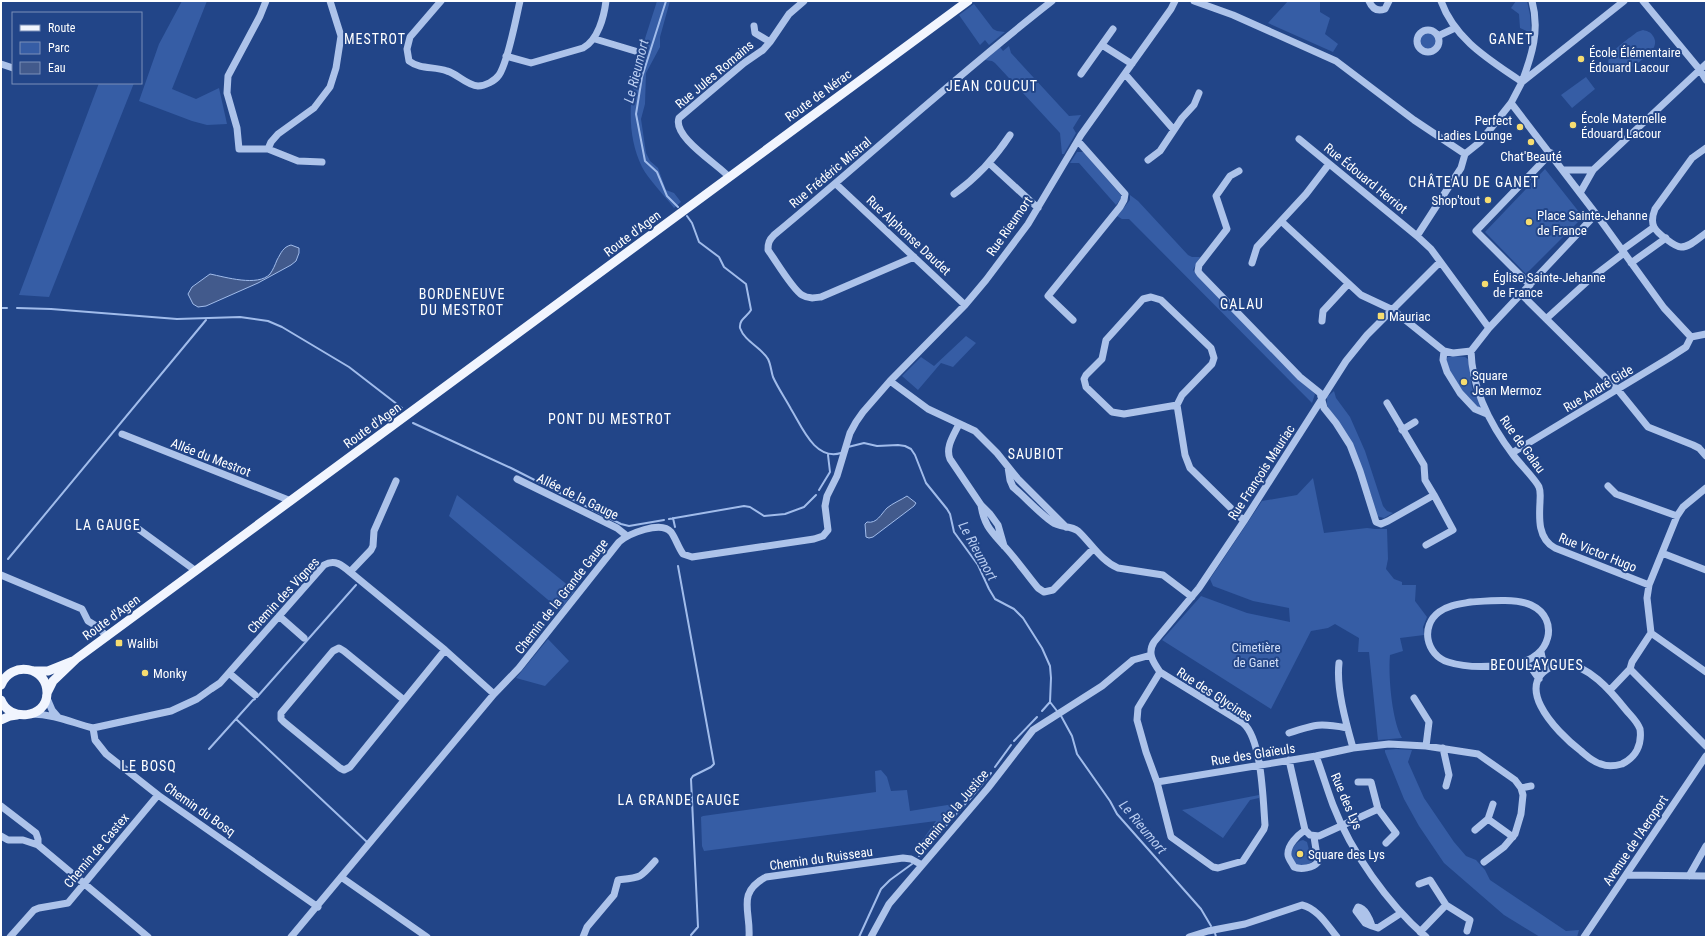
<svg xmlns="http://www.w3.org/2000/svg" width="1707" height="938" font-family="'Roboto Condensed',sans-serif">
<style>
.green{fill:#365da5}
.water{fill:#425a8c;stroke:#a1bceb}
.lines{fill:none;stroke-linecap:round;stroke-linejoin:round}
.stream{stroke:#a1bceb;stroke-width:2}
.minor{stroke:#adc3ea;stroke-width:7}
.major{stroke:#f1f5fe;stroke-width:9}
.poi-dot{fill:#f6dc70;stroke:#224588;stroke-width:1.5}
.labels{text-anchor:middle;stroke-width:4;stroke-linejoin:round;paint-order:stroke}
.poi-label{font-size:13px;fill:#fff;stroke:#224588;text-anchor:start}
.street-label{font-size:13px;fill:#fff;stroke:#224588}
.park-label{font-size:13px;fill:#d2dff7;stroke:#224588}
.neighbourhood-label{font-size:14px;letter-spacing:1px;fill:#fff;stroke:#224588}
.water-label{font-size:14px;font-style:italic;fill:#b9cdf1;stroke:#224588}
</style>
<rect width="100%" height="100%" fill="#224588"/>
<path class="green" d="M182 1H207L172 89 196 99 219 88 227 124 207 125 192 121 139 101 159 44Z
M657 1H670L660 37V47L646 73 645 104 641 119 646 153 650 161 658 168 666 190 674 193 681 202 674 208C665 196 648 179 642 167 616 113 641 53 657 1Z
M1288 1H1318L1320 2V12L1330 18 1325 34 1338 44 1333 52 1268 23Z
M1516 1H1527L1530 15 1531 33 1520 28 1519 14 1511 8Z
M974 4 993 29 997 31 1005 32 989 45 985 40 980 45 959 15Z
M1643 30C1647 31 1651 32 1653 36 1662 49 1640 61 1631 68 1619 78 1603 70 1610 56 1613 49 1631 37 1637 32Z
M1419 41a9 9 0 1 1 18 0a9 9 0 1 1-18 0Z
M1009 46 1011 53 1069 116 1081 115 1073 128 1076 133 1064 154H1062L1060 133 995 63 992 61 985 60 1000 47 1003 51Z
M1586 77 1595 89 1572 108 1561 95Z
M99 83H134L49 297 19 295Z
M1077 152H1083L1086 155 1120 194 1122 197 1116 205 1079 163H1070Z
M1545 169 1583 217 1526 274 1485 232Z
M1130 195 1138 201 1188 255 1192 257H1200L1193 270 1196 274 1313 392 1315 394 1312 403 1129 219H1122L1117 216 1130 200Z
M966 336 976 343 953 367 941 363 918 390 902 376 921 357 934 366Z
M1453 356 1465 357 1468 359 1472 388 1483 408 1481 410C1467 396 1450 380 1446 359L1448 357Z
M1334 391 1336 398 1350 417 1365 451 1383 506 1387 511 1393 513 1384 518 1376 516 1371 494 1327 405V397Z
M1313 478 1324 533 1367 528 1375 529H1387L1388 559 1386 569 1394 579 1402 582V585H1416L1415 601 1427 617 1423 627 1424 635 1400 638 1403 651 1390 655C1388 676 1392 721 1402 738L1378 740 1369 652H1358L1359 638 1335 624 1328 628 1311 631 1271 709 1162 640 1201 596 1247 613 1290 622 1289 608 1253 601 1213 586 1210 579 1262 501 1297 495Z
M457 495 575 591 560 610 449 516Z
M548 639 569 661 545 686 516 678Z
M1396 749 1412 750 1408 762 1424 798 1454 842 1466 856 1476 860 1485 870 1490 880 1566 931 1579 930 1577 937H1540L1504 915 1444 863 1419 826 1404 799 1385 752V750Z
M881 770 887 777 891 791 907 790 910 811 960 803 919 852 916 849 936 821 704 851 702 846 701 817 703 816 876 792 875 771Z
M1259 795V798L1250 800 1223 838 1182 810Z
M1303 840 1307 842 1312 862 1302 867 1296 865 1291 856C1291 849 1296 841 1303 840Z"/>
<path class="water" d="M291 245 299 248V253L296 261 291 265 258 283 206 306 198 307 193 304 188 294 192 287 210 274C225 277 258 287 270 274 273 270 275 265 277 260 281 253 283 247 291 245Z
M907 496 916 503 914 506 873 537 869 538 866 537 865 524 867 522C877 524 881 514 887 508 893 503 901 500 907 496Z"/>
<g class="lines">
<path class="stream" d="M666 1 642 77 636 114 645 161 657 172 667 196 678 207
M687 216 692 223 699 242 719 257 724 267 746 284 751 310C747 317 739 319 740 328 745 342 761 347 768 359 771 365 771 371 773 377 778 388 785 398 791 409 802 427 815 461 841 453
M1 308H7
M17 308 51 309 177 319 240 317 268 321 282 327 349 367 402 408
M413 423 511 468 621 524 629 526 664 520
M848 447 864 443 877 446 898 445 905 446 911 449 915 455 926 483 947 509 950 514 954 532 978 565 989 589 995 599 1014 609 1023 618 1042 648 1050 666 1051 678 1050 702 1057 711
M819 490 830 472 828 455
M673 518 675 527
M669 519 744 506 750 507 764 516 785 514 804 507 816 495
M8 559 206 320
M678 566 714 764 711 767 693 776 691 779 698 927 691 935
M257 697 356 585
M1042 711 1050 702
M1060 714 1072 736 1077 754 1110 801 1117 814 1201 909 1211 926
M236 719 367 842
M1014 741 1037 717
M209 749 253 700 255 699
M995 767 1011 745
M969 800 991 773
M919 856 966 803
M1215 933 1216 937
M859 937 881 889 890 880 912 864"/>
<path class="minor" d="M266 1 260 16 228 76 227 93 237 128 239 149H268L298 161 322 162
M441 1 410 37 407 49 409 61C421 70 434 66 447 71 458 74 466 85 478 86 485 86 495 81 499 75 508 62 516 18 520 1
M1194 1 1233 15 1336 61 1414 120 1465 154
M1369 1C1372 8 1377 12 1385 9L1389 1
M1441 1C1455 40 1490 60 1522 82
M1643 1 1700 70 1706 80
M754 26 755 33 770 42
M1417 41a11 11 0 1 1 22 0a11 11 0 1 1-22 0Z
M1438 36 1455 28
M595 39 635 51
M1102 45 1132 64
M506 56 531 63 583 48C598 40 604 17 606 1
M1 64 13 68
M1081 74 1113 29
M1125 74 1174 130
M1522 82C1532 55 1540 30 1532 1
M1511 103 1596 214 1664 308 1691 337 1706 334
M1299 139 1417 236
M1706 148 1692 158 1655 209C1653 214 1651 221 1654 227 1657 233 1675 247 1681 247 1690 247 1699 238 1706 233
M268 149 271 142 278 134 314 108 330 87 336 68 341 36 330 1
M1465 154 1480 142 1511 103 1522 82 1624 1
M1465 154 1461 168 1417 236 1431 249 1489 328
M1148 160 1160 151 1182 118 1194 105 1199 93
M989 163 1038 208
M1564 170H1593
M1239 171 1230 176 1216 196 1227 229 1199 265 1198 271 1200 274 1300 377 1320 393 1324 408 1336 423 1350 445 1360 471 1376 522 1381 524 1388 521 1434 495 1453 530 1426 545
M729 177C719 165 672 137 679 118L744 63 763 50 770 42 789 14 804 1
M836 184 965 305
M1580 193 1593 170 1706 64
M954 194C976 178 995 158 1010 135
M1281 221 1361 295 1393 310 1444 351 1453 353 1471 351 1489 328 1596 214
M1622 250 1654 227
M914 257 821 297C814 298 809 299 802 295 793 290 776 261 768 250 768 243 769 240 774 235 867 158 956 76 1052 1
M1252 263 1257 247 1306 194 1329 164
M1631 263 1666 238
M1530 285 1476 231 1551 153
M1521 294 1618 390 1648 427 1693 445 1699 448 1706 456
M1151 297 1161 300 1211 348 1214 358 1212 364 1182 395 1177 405 1124 414 1112 412 1086 387 1084 379 1086 375 1102 359 1106 340 1143 299Z
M1546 319 1590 279 1624 253
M1073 320 1048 296 1120 207 1124 200 1125 194 1078 141
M1322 321 1323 311 1348 284
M1444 351 1443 360 1447 372 1460 393 1475 409 1487 414
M1471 351C1472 390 1491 426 1514 456 1520 464 1536 480 1539 487 1541 492 1540 497 1540 502 1539 519 1538 539 1555 548L1649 585
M890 381 928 409 975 431 997 453 1018 479 1066 527
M1387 403 1424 465 1425 480 1434 495
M1177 405 1185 455 1190 468 1244 521
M959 424C954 435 945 447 950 459L981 505 990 514 998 525 1004 546
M1402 430 1415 422
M122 434 291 501
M1512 453 1669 358 1686 347 1691 337
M1008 467 1010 480 1013 487C1026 498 1038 512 1052 522 1060 528 1070 525 1078 531 1091 543 1101 561 1118 568L1163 575 1192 597
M517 479 617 528 627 536
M1608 486 1616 494 1677 516
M1706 488 1683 507 1677 516 1649 585 1647 598 1651 633 1706 672
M981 505C984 526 992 532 1005 547 1017 560 1027 575 1038 588L1044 592 1053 590 1093 549
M133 525 196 571
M1662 553 1706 570
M350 572 371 550 373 546 374 531 396 481
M1 575 82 609 88 621 98 627 107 637
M1471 602C1487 601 1516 598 1531 605 1561 619 1550 659 1517 663 1495 667 1470 669 1448 662 1426 655 1420 626 1439 612 1448 605 1460 604 1471 602Z
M279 616 304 638
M1541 652C1542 660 1544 663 1553 666
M1339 663C1336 688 1346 723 1353 748
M1522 663 1532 669 1539 679
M1562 663C1589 665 1610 690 1626 710 1631 716 1637 721 1640 729 1641 736 1640 744 1637 750 1634 756 1628 761 1622 764 1615 766 1608 767 1601 764 1593 762 1587 756 1581 751 1556 732 1505 679 1562 663Z
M1630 669 1632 662 1651 633
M1160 672 1141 703 1138 708 1137 720 1146 752 1157 782 1171 837 1213 867 1218 868 1243 861 1264 829 1265 825C1263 800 1262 739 1243 723L1160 672C1153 662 1147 653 1154 642L1199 588 1244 521 1346 361 1367 335 1440 262
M229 673 255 695
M1610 690 1630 669 1706 746
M46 696 52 710 58 717
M1414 698 1429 722 1426 746
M404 700 344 651 339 648 333 651 281 713V719L284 722 340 768 344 770 350 767 445 650
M32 714C54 714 73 723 93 728L95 740 106 754 158 795 318 907
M93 728 171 711 197 699 211 689 220 683 324 565C335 559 342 565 350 572L445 650 494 694
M1289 733C1316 724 1320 723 1347 728
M1443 748 1449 775 1446 786
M1316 756C1322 772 1327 789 1333 805 1351 852 1388 904 1426 937
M1289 760 1305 830 1310 835 1319 836 1378 809
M1157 782 1316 756 1353 748 1389 744 1426 746 1478 754 1515 780 1521 788 1523 795 1521 814 1515 834 1504 847 1484 862
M1358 782H1371L1378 809 1396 833 1386 843
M1521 788 1531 786
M1 806 36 833 38 839V845L23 840H8L1 836
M1488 819 1513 837
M1305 830C1298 835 1287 845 1288 855 1288 858 1292 863 1294 867 1301 870 1313 868 1318 862L1314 837
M1475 830 1488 819 1493 804
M38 845 148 937
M1626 875 1706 876
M1689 876 1706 846
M341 877 427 937
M1419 884 1430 880 1446 905 1470 920 1467 931
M1372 926 1365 923 1356 911 1358 907C1365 908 1370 919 1372 926L1378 928 1401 913
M1420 932 1446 905
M10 937 34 910 39 908 68 903 158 795
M291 937 494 694 519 668 619 542C628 534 661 520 671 532 676 539 678 547 683 554L692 557 814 539 823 536 828 530 825 506 827 496 837 476 850 433 856 422 863 412 890 381 965 305 986 280 1028 224 1081 135 1171 9 1175 1
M583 937 587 927 614 895 618 880C642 877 640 878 655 861
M749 937C751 911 736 893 766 877L903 858 911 859 922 865
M871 937 889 904 988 788 1033 730 1102 686 1133 660 1151 655
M1189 937 1208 931 1245 924 1302 905C1318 909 1327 925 1337 937
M1584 937 1706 756"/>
<path class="major" d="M34 671H48L73 661
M1 685C11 660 48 666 47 694 46 719 9 722 1 700
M47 693 53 681 76 659 968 1
M1 720 10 716 17 715"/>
</g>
<g class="poi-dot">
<circle cx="1581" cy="59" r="4"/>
<circle cx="1573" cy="125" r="4"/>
<circle cx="1520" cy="127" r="4"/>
<circle cx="1531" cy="142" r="4"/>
<circle cx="1488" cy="200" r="4"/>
<circle cx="1529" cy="222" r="4"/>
<circle cx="1485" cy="284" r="4"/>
<rect x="1377" y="312" width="8" height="8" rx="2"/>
<circle cx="1464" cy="382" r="4"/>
<rect x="115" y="639" width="8" height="8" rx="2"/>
<circle cx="145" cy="673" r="4"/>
<circle cx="1300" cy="854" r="4"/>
</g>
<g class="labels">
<g class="poi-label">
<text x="1589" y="57">École Élémentaire<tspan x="1589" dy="15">Édouard Lacour</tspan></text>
<text x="1581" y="123">École Maternelle<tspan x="1581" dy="15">Édouard Lacour</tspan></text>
<text x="1512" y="125" text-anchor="end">Perfect<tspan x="1512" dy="15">Ladies Lounge</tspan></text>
<text x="1531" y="161" text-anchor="middle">Chat'Beauté</text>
<text x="1480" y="205" text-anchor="end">Shop'tout</text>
<text x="1537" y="220">Place Sainte-Jehanne<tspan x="1537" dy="15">de France</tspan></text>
<text x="1493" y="282">Église Sainte-Jehanne<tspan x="1493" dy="15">de France</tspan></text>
<text x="1389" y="321">Mauriac</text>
<text x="1472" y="380">Square<tspan x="1472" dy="15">Jean Mermoz</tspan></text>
<text x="127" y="648">Walibi</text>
<text x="153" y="678">Monky</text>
<text x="1308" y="859">Square des Lys</text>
</g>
<g class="street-label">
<text transform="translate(714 74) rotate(-40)" y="5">Rue Jules Romains</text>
<text transform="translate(818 95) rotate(-36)" y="5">Route de Nérac</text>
<text transform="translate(830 172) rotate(-40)" y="5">Rue Frédéric Mistral</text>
<text transform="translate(1366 178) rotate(39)" y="5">Rue Édouard Herriot</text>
<text transform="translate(1009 226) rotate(-55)" y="5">Rue Rieumort</text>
<text transform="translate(632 233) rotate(-37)" y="5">Route d'Agen</text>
<text transform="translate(909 235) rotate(43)" y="5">Rue Alphonse Daudet</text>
<text transform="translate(1598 388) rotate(-31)" y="5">Rue André Gide</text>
<text transform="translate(372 425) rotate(-36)" y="5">Route d'Agen</text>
<text transform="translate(1523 444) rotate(54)" y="5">Rue de Galau</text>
<text transform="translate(211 457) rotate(21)" y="5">Allée du Mestrot</text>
<text transform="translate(1261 472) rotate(-57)" y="5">Rue François Mauriac</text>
<text transform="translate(578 496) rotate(26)" y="5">Allée de la Gauge</text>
<text transform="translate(1598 552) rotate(22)" y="5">Rue Victor Hugo</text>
<text transform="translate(283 595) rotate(-47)" y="5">Chemin des Vignes</text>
<text transform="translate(561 596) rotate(-52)" y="5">Chemin de la Grande Gauge</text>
<text transform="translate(111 617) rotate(-36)" y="5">Route d'Agen</text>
<text transform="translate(1215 694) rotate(33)" y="5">Rue des Glycines</text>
<text transform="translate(1253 754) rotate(-9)" y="5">Rue des Glaïeuls</text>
<text transform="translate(1347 801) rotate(67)" y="5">Rue des Lys</text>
<text transform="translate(200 809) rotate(35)" y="5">Chemin du Bosq</text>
<text transform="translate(951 812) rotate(-50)" y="5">Chemin de la Justice</text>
<text transform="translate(1635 840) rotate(-56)" y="5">Avenue de l'Aeroport</text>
<text transform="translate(96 850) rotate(-50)" y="5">Chemin de Castex</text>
<text transform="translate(821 858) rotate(-8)" y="5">Chemin du Ruisseau</text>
</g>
<g class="park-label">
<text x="1256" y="652">Cimetière<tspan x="1256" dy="15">de Ganet</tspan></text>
</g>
<g class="neighbourhood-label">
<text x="375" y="44">MESTROT</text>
<text x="1511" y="44">GANET</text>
<text x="992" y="91">JEAN COUCUT</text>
<text x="1474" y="187">CHÂTEAU DE GANET</text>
<text x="462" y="299">BORDENEUVE<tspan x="462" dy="16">DU MESTROT</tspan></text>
<text x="1242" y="309">GALAU</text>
<text x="610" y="424">PONT DU MESTROT</text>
<text x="1036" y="459">SAUBIOT</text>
<text x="108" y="530">LA GAUGE</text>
<text x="1537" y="670">BEOULAYGUES</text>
<text x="149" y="771">LE BOSQ</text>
<text x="679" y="805">LA GRANDE GAUGE</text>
</g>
<g class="water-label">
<text transform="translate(636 71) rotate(-76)" y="5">Le Rieumort</text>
<text transform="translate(978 551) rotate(61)" y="5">Le Rieumort</text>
<text transform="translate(1143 827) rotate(50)" y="5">Le Rieumort</text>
</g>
</g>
<rect width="1707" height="938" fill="none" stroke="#ffffff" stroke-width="4"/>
<rect x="12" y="12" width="130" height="72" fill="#224588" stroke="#7a8fb8"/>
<rect x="20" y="25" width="20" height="6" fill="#f1f5fe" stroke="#7a8fb8"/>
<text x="48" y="32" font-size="12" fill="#ffffff">Route</text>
<rect x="20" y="42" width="20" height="12" fill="#365da5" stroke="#7a8fb8"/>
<text x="48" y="52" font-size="12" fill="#ffffff">Parc</text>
<rect x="20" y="62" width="20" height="12" fill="#425a8c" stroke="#7a8fb8"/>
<text x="48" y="72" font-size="12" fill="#ffffff">Eau</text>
</svg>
